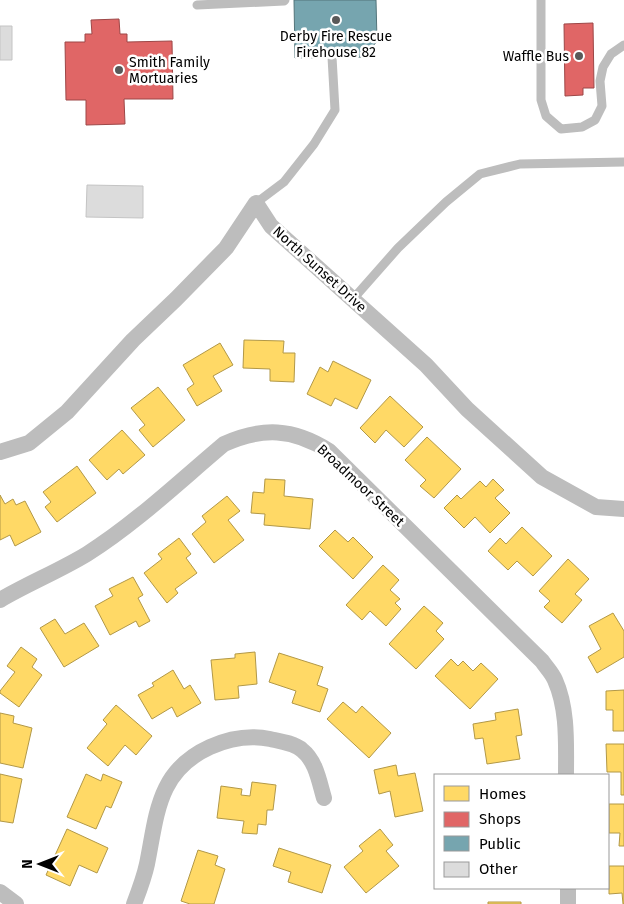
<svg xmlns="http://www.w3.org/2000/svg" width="624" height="904" font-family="'Fira Sans',sans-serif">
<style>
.homes{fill:#ffd966;stroke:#b29847}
.shops{fill:#e06666;stroke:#9d4747}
.public{fill:#76a5af;stroke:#53747a}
.building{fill:#dcdcdc;stroke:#c4c4c4}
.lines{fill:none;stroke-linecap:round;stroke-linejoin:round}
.lane{stroke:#bdbdbd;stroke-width:9}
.street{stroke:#bdbdbd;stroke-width:16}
.poi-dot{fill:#595959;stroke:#fff;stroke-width:2}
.labels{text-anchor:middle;stroke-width:5;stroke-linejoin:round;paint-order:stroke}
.poi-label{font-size:14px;fill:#000;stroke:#fff}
.street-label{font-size:14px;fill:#000;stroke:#fff}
</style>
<rect width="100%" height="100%" fill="#fff"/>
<path class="homes" d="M244 340 284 341 283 353H295L294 382 270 381V369L243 368Z
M220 343 233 365 213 376 222 391 197 406 187 389 194 384 183 365Z
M333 361 371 380 357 409 335 398 331 406 307 394 320 367 328 372Z
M158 387 185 420 153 447 139 430 145 425 131 408Z
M390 396 423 427 404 447 386 430 375 443 360 428Z
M122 430 145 455 123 474 119 469 107 480 89 460Z
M427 437 461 469 434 498 420 486 426 480 405 460Z
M77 466 96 493 57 522 45 507 51 502 43 492Z
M265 479 285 480 284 496 313 499 310 529 264 525 265 514 251 513 253 492 264 493Z
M493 479 504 490 495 498 510 513 490 533 475 517 464 528 444 508 457 495 461 499 480 481 486 487Z
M0 495 5 504 13 499 16 505 25 501 41 532 15 546 10 535 0 540Z
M227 496 240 511 228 520 244 540 214 563 192 534 206 522 202 516Z
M522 527 552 556 533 576 517 561 508 570 488 551 500 538 506 544Z
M335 530 348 542 353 537 373 557 353 579 319 546Z
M179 538 191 554 186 558 197 573 175 589 178 593 167 603 144 573 162 559 158 554Z
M568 559 589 579 575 594 582 600 562 623 544 607 550 601 539 591Z
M383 565 399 580 390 590 400 599 395 603 401 609 386 626 370 611 362 620 346 605Z
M133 577 143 595 138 598 150 621 139 627 136 621 110 635 95 606 113 596 109 589Z
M424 606 443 623 436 631 444 639 416 669 389 644Z
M613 613 624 631V657L597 673 588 657 601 649 589 626Z
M55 619 65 634 84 623 99 646 64 667 40 628Z
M21 647 37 659 32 667 42 675 19 707 0 693V691L15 672 7 666Z
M255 652 257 684 238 686 239 698 215 700 211 660 235 658V654Z
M279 653 323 667 317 685 328 689 320 712 292 703 296 691 269 682Z
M451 659 458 666 463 661 473 671 481 663 498 679 470 709 435 676Z
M173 670 184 689 190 685 201 703 177 717 172 707 152 719 138 695 154 686 152 683Z
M624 690V731H613V710H606V691Z
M343 702 356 713 362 706 391 733 369 758 327 719Z
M116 705 152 736 136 755 125 745 108 766 87 748 107 724 103 720Z
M518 709 522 735 516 736 520 759 487 764 483 738 475 739 473 724 496 720 495 713Z
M0 713 14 716 13 723 32 728 23 768 0 763Z
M606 744H624V795H621V772H607Z
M396 765 398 776 415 773 423 811 395 817 390 791 379 794 374 770Z
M0 774 22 779 13 823 0 821Z
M86 774 101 781 103 774 122 782 111 808 106 806 96 829 67 817Z
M252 782 276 785 273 810H267L266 825 258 824 257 834 242 833 244 821 217 818 221 786 242 789 241 795 250 796Z
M609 804H624V846H619L620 833H609Z
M67 829 108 848 97 873 79 865 70 886 46 875Z
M380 829 393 845 386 851 399 866 366 893 344 867 363 851 359 846Z
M279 848 331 865 322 893 288 882 291 872 273 866Z
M198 850 218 856 215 865 225 869 214 904H190L181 901Z
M609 866H624V904H623L622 893 609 894Z
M488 902H521V904H488Z"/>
<path class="shops" d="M119 19 120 34H127V42L172 41 173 99H124L125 124 86 125V100H66L65 42H85V34H92L91 20Z
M593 23 594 88H583V95L565 96 564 24Z"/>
<path class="public" d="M294 0H376L377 41 373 46 366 47 368 57 295 58Z"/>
<path class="building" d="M0 26H12V60H0Z
M87 185 143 186V218L86 217Z"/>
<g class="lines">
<path class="lane" d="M541 0V100L546 116 561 129 582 127 595 120 602 106 600 81 603 67 611 54 624 45
M197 5 284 1 285 0
M256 203 284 182 314 144 335 110 332 57
M353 299 398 248 446 202 480 174 520 164 624 162"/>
<path class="street" d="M0 452 29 443 67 412 133 340 176 299 226 248 256 203 271 226 426 365 467 409 542 477 596 507 624 509
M0 600C29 583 59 571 87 554 136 523 180 481 224 444 262 427 293 428 329 451L542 661C546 667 552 673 555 680 568 709 566 744 566 775
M568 888V904
M0 892 16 904
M134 904C139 891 144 878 147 864 157 815 157 771 210 747 228 739 250 735 270 739 279 741 294 743 302 750 316 761 319 781 324 798"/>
</g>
<g class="poi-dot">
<circle cx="336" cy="20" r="5"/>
<circle cx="579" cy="56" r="5"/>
<circle cx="119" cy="70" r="5"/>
</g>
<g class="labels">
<g class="poi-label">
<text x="336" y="41">Derby Fire Rescue<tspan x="336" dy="16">Firehouse 82</tspan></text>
<text x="569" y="61" text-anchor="end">Waffle Bus</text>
<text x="129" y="67" text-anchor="start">Smith Family<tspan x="129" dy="16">Mortuaries</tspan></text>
</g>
<g class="street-label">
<text transform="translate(320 269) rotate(42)" y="5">North Sunset Drive</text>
<text transform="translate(361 485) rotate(43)" y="5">Broadmoor Street</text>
</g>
</g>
<rect x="434" y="774" width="175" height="115" fill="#ffffff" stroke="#999999"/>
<rect x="444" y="786" width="25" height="15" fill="#ffd966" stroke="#999999"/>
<text x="479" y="799" font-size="15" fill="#000000">Homes</text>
<rect x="444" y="812" width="25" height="15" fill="#e06666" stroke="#999999"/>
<text x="479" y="824" font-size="15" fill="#000000">Shops</text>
<rect x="444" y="836" width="25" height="15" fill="#76a5af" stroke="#999999"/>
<text x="479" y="849" font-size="15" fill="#000000">Public</text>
<rect x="444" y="862" width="25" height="15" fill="#dcdcdc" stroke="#999999"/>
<text x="479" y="874" font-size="15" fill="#000000">Other</text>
<g transform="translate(40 864) rotate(270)" stroke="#ffffff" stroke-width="4" paint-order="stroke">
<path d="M0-4L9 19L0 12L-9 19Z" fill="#000000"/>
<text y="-8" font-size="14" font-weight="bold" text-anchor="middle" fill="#000000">N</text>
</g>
</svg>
